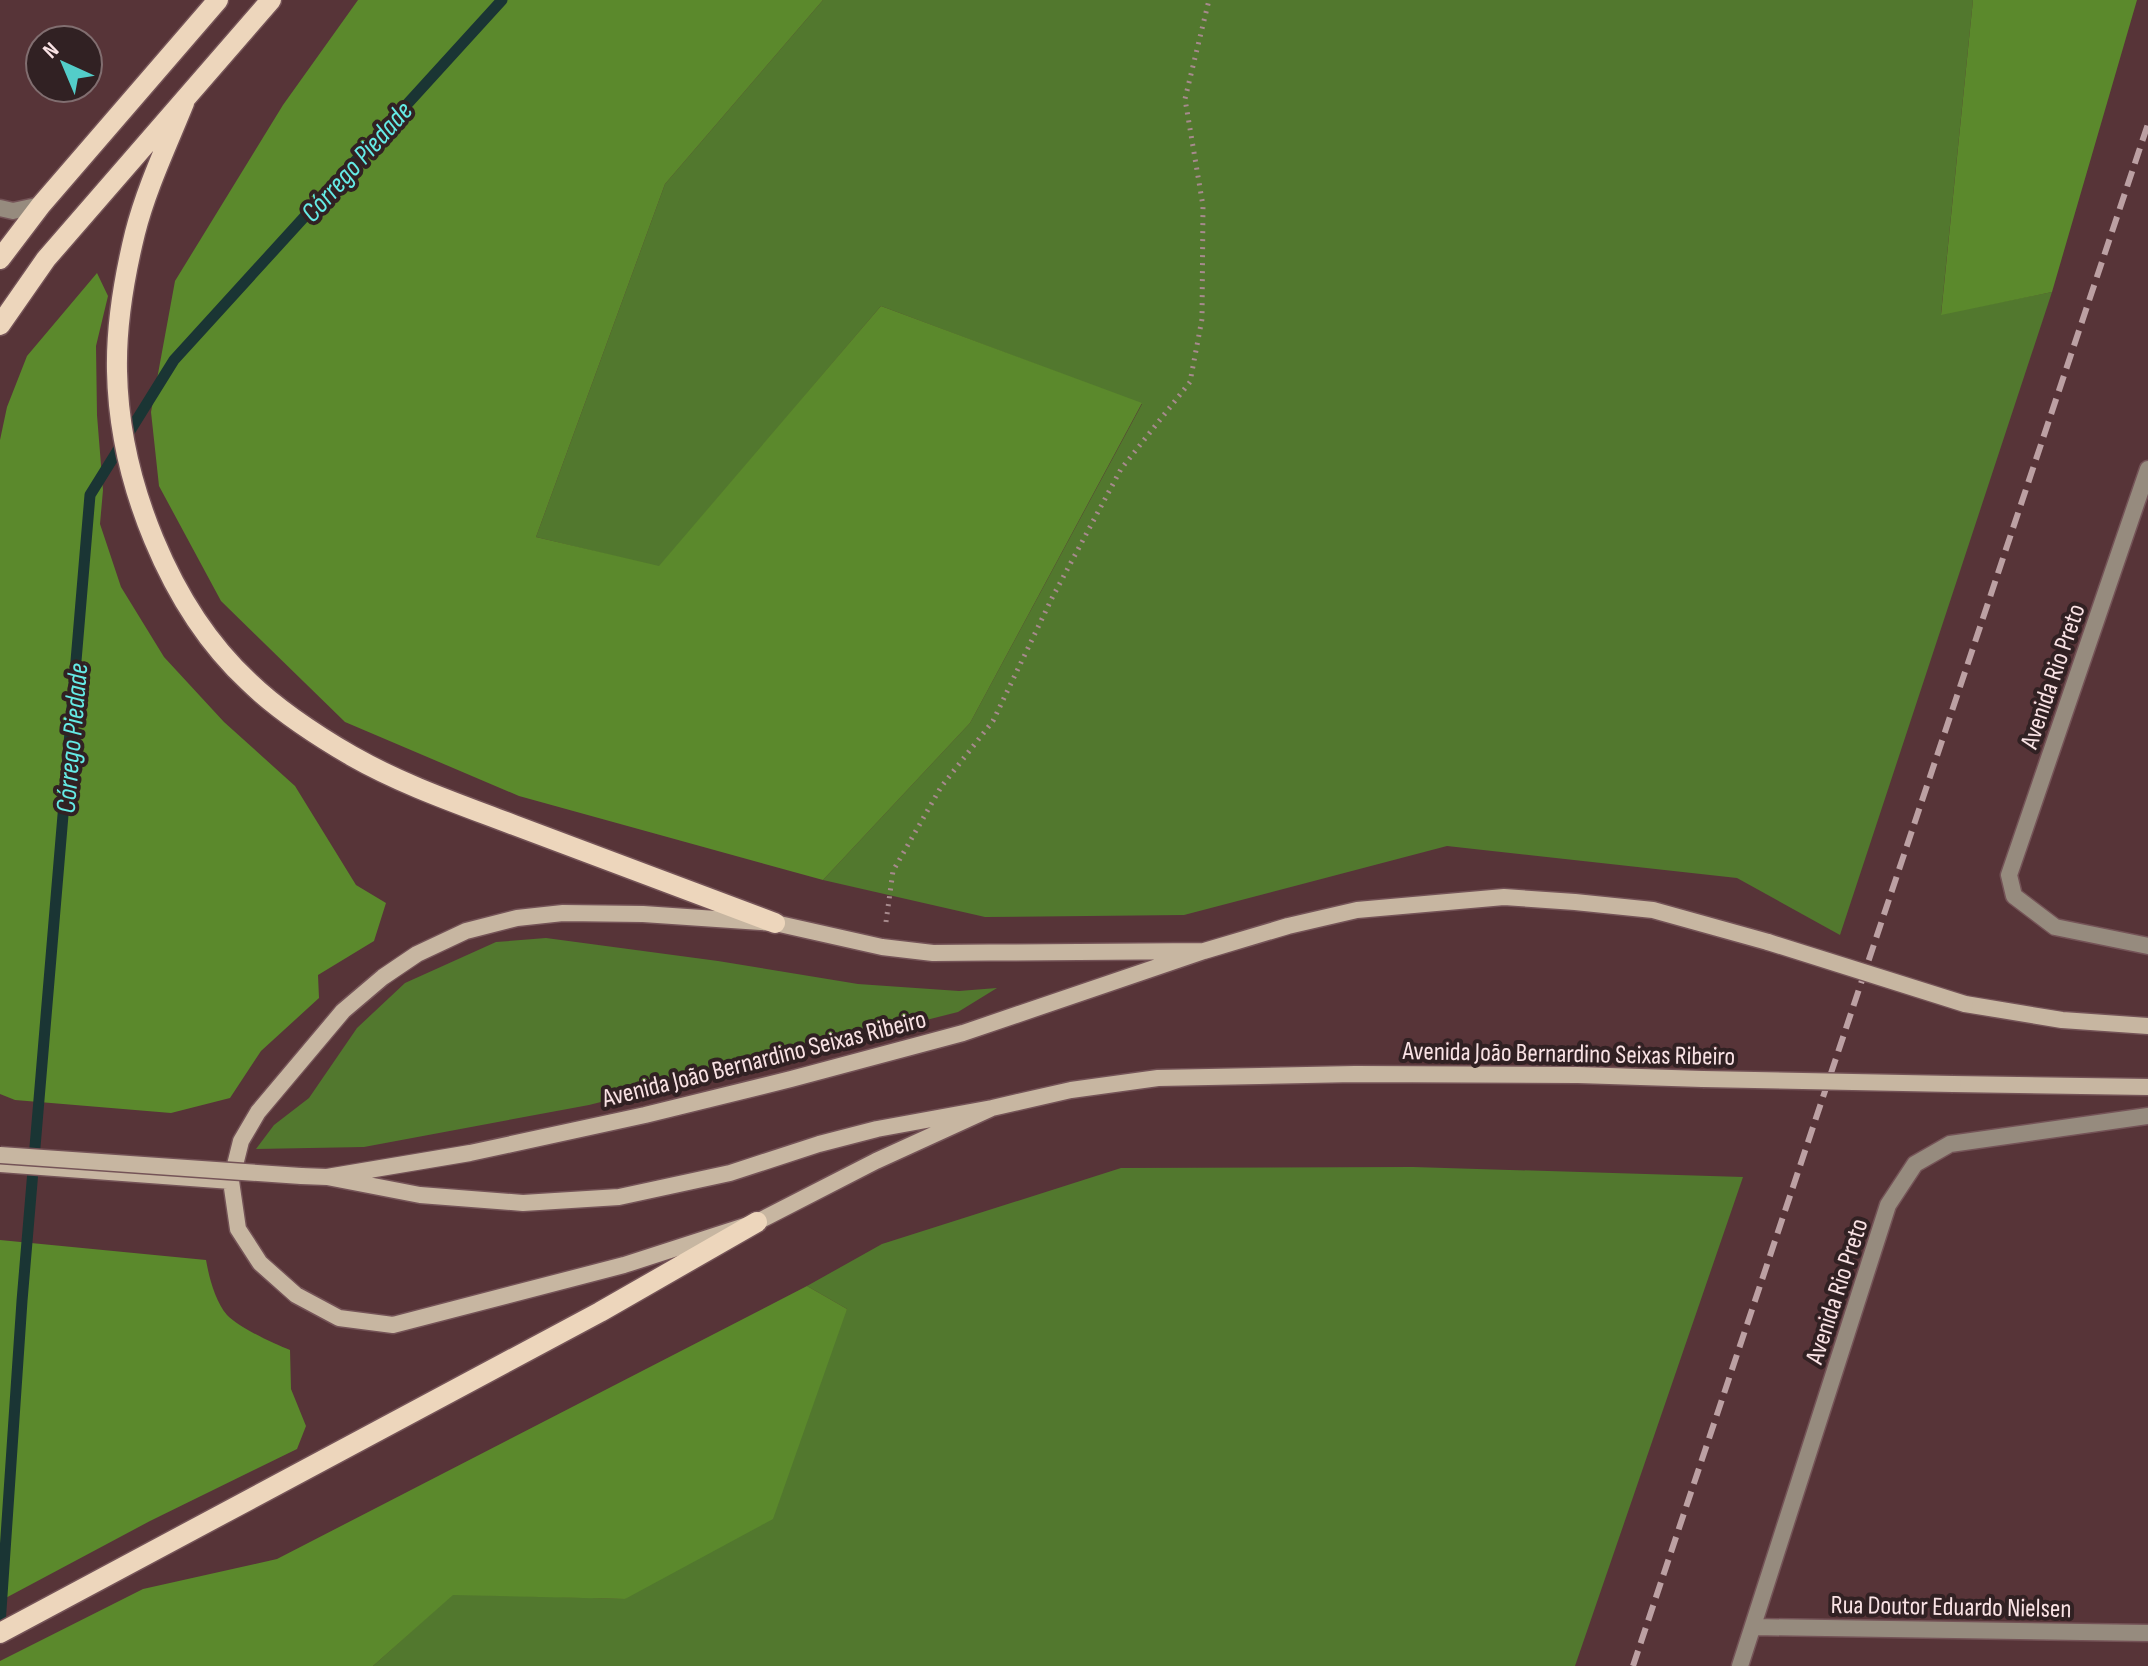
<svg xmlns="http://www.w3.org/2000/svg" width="2148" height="1666" font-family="'Sofia Sans Condensed',sans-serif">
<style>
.green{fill:#52782e}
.forest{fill:#5b892c}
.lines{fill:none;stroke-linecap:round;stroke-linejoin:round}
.stream{stroke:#1a3534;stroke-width:11}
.street-casing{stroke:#745357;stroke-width:19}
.secondary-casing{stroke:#745357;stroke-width:19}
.primary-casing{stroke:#745357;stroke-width:23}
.path{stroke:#a78a8d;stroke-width:5;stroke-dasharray:2 6;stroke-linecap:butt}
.street{stroke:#968b7e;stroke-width:16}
.secondary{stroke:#c7b6a1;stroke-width:16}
.primary{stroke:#edd6bc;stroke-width:20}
.rail{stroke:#bca0a3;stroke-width:6;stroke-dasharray:16 8;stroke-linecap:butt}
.secondary-bridge-casing{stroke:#745357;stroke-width:19;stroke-linecap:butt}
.secondary-bridge{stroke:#c7b6a1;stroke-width:16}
.labels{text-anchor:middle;stroke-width:8;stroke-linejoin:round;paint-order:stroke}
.street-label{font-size:26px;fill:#f9e2e4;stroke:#312123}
.water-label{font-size:28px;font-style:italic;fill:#65ebe6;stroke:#312123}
</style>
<rect width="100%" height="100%" fill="#573438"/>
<path class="green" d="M823 0H1973L1941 314 2052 292 1840 935 1737 878 1447 846 1184 915 985 917 823 880 970 723 1142 404 881 306 659 567 536 537 665 184Z
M546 938 718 961 858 984 959 991 997 988 958 1012 589 1105 364 1147 256 1149 274 1125 309 1098 357 1028 405 983 496 942Z
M1413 1167 1743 1177 1575 1666H373L453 1594 625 1599 847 1309 807 1286 882 1244 1121 1168Z"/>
<path class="forest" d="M358 0H823L665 184 536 537 659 566 881 306 1142 403 970 723 823 880 519 796 345 722 221 601 159 486 151 412 175 281 283 105Z
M1973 0H2137L2052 292 1941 315Z
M97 273 108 296 96 346 97 415 103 490 100 524 121 587 164 657 224 722 295 786 356 885 386 903 374 941 318 975 319 998 261 1051 230 1098 171 1113 15 1100 0 1094V440L7 407 27 356Z
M0 1240 206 1260C209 1277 215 1301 227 1315 238 1327 274 1344 290 1350L291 1389 306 1426 297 1449 150 1521 0 1601Z
M807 1286 847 1309 773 1519 625 1599 453 1595 373 1666H0V1661L143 1589 277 1559Z"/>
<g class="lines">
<path class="stream" d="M0 1625 22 1301 90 495 174 360 502 0"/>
<g class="street-casing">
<path id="street" d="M0 208 13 211 41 205
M2148 469 2009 875 2014 896 2055 927 2148 946
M1754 1627 2148 1633
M1740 1666 1888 1205 1915 1164 1950 1144 2148 1116"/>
</g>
<g class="secondary-casing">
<path id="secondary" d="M1965 1004 2062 1020 2148 1026
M1953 1084 2148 1087
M992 1108 876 1161 757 1222 624 1265 393 1325 339 1318 296 1295 260 1263 238 1229 231 1181 241 1141 258 1112 343 1011 383 977 417 954 466 931 517 918 563 913 643 914 775 923 882 947 933 953 1204 951
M0 1164 231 1181
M301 1176 327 1177 420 1195 523 1203 619 1197 730 1173 819 1144 877 1129 992 1108 1071 1090 1158 1078 1355 1074 1578 1075 1703 1079
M327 1177 470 1153 645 1115 791 1079 963 1033 1204 951 1288 926 1357 910 1504 897 1575 902 1653 910 1768 942"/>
</g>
<g class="primary-casing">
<path id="primary" d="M184 103C167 145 146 189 135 233 124 278 116 325 117 371 119 479 169 608 249 682 279 711 316 735 352 756 403 785 459 804 514 825 601 858 688 890 775 923
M0 259 41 205 218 0
M0 325 46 259 271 0
M0 1633 600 1312 757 1222"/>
</g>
<path class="path" d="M886 922 893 871 941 787 993 721 1052 598 1121 469 1190 382 1202 319 1203 206 1185 99 1209 0"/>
<use href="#street" class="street"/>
<use href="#secondary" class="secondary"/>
<use href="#primary" class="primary"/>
<path class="rail" d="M1633 1666 2148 124"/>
<g class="secondary-bridge-casing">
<path id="secondary-bridge" d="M1768 942 1965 1004
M1703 1079 1953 1084
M0 1155 301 1176"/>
</g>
<use href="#secondary-bridge" class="secondary-bridge"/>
</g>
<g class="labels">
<g class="street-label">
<text transform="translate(2052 676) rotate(-71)" y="9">Avenida Rio Preto</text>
<text transform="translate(1569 1053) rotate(1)" y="9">Avenida João Bernardino Seixas Ribeiro</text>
<text transform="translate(764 1058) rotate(-14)" y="9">Avenida João Bernardino Seixas Ribeiro</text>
<text transform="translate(1836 1291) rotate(-72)" y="9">Avenida Rio Preto</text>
<text transform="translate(1951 1606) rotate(1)" y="9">Rua Doutor Eduardo Nielsen</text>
</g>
<g class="water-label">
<text transform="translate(356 161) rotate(-48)" y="10">Córrego Piedade</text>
<text transform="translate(71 738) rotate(-85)" y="10">Córrego Piedade</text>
</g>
</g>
<g transform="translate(64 64) rotate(316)"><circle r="38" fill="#312123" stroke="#816e70" stroke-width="2"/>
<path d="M0-6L14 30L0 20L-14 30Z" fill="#53cdc9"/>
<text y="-12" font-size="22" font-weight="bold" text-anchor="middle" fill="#f9e2e4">N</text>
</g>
</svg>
